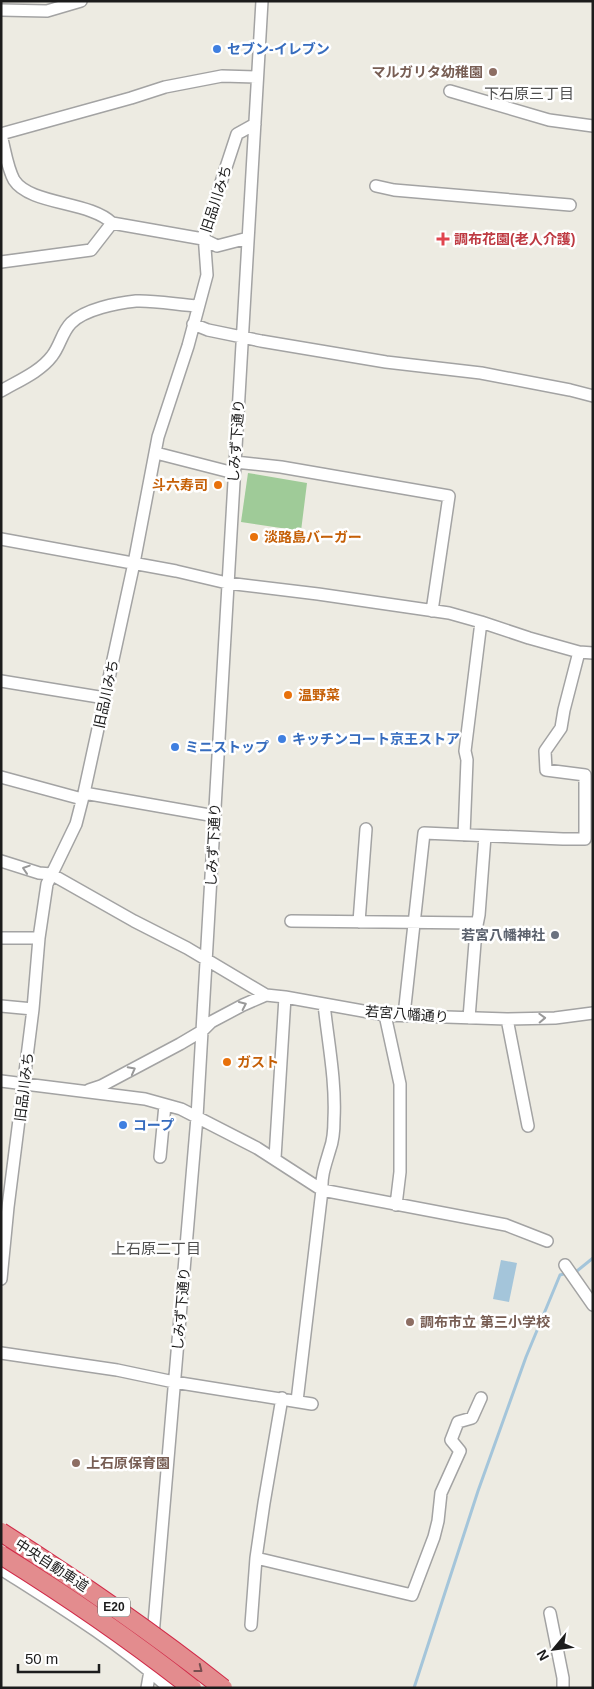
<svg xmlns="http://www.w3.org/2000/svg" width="594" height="1689" font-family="Arial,'Noto Sans JP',sans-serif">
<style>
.forest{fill:#9fcb98}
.water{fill:#a4c5da}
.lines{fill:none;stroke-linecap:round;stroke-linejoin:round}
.stream{stroke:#a4c5da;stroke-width:3}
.minor-casing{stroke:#a3a3a3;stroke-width:14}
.minor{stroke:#fff;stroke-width:11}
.highway-bridge-casing{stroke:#d12a48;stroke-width:20;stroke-linecap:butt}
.highway-bridge{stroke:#e38c8e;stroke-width:18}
.oneway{stroke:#999}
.oneway2{stroke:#764e4f}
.shop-dot{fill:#3f7fe0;stroke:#fff;stroke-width:2}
.education-dot{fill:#8d6e63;stroke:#fff;stroke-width:2}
.health-dot{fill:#e0444e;stroke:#fff;stroke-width:2}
.food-dot{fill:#e8710a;stroke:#fff;stroke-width:2}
.worship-dot{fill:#6b7280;stroke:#fff;stroke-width:2}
.labels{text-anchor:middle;stroke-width:5;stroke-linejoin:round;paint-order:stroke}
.shield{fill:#fff;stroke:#606060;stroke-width:1}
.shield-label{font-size:12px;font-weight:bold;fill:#1c1c1c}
.shop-label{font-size:14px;font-weight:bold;fill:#366cbe;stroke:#fff;text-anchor:start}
.education-label{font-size:14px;font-weight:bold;fill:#785e54;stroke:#fff;text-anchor:start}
.street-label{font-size:14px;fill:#1c1c1c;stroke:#fff}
.health-label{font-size:14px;font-weight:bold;fill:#be3a42;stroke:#fff;text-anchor:start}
.food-label{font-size:14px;font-weight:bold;fill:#c56008;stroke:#fff;text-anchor:start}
.worship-label{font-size:14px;font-weight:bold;fill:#5b616d;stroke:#fff;text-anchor:end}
.neighbourhood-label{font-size:15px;fill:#4f4f4f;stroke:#fff}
</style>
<rect width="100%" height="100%" fill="#edebe2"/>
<path class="forest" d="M248 473 307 483 301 531 241 522Z"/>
<path class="water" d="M501 1260 517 1263 509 1302 493 1299Z"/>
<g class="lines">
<path class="stream" d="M573 1272 577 1271 593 1258
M414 1688 478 1491 526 1357 560 1275 567 1273"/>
<g class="minor-casing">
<path id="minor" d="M1 10 47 11 81 1
M450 91 549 120 593 126
M1 134 131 98 165 87 222 76 257 77
M1 135C5 150 7 167 14 180 30 205 90 201 112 223L91 250 1 262
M376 186 394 190 570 205
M112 223 203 239 217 246 248 238
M193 324 208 330 261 341 386 362 481 373 570 390 593 396
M1 391C18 381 40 372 52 356 60 346 62 332 71 323 85 309 117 303 136 301 153 300 180 305 198 306
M156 453 234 473
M235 462 281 467 449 496 432 611
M1 539 176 571 227 583 318 594 449 613 481 622 529 638 579 652 593 653
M1 681 105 698
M1 777 82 799
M84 793 215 816
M464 835 467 760 465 751 481 622
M1 861 39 873 51 874 134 921 187 948 266 995
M291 921 477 923
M359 922 366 829
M1 938H39
M1 1006 33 1009
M385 1015 400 1084V1172L396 1205
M404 1015 424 833 563 839H585V775L546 770 545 751 561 728 564 710 579 652
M469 1018 476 930 479 915 485 836
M507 1019 528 1126
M1 1081 145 1099 181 1109 257 1148 322 1190 506 1225 547 1241
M89 1090 101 1086 180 1044 202 1031 211 1022 243 1005 266 995 285 997 385 1015 507 1019 555 1018 593 1013
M160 1157 165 1105
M275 1158 285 997
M565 1265 593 1305
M1 1279 8 1207 33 1009 39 938 47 884 76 824 84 793 134 563 158 437 188 346 207 275 204 234 237 134 255 124
M1 1353 117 1370 174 1382 312 1404
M297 1401 322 1190C321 1175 326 1163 330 1149 333 1141 334 1128 334 1119 336 1081 328 1042 324 1004
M256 1558 412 1595 434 1537 438 1521 441 1493 460 1451 451 1440 458 1422 472 1418 481 1398
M1 1569C59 1606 118 1642 169 1688
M550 1613 563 1678V1688
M251 1625 256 1558 264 1503 282 1398
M147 1688 150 1671 197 1117 262 1"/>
</g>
<use href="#minor" class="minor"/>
<g class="highway-bridge-casing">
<path id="highway-bridge" d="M1 1532C78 1581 152 1632 223 1688
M1 1555C67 1596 131 1640 192 1688"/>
</g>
<use href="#highway-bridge" class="highway-bridge"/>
</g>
<defs><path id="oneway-chevron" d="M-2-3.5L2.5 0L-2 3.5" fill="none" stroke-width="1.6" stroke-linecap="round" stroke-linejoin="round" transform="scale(1.25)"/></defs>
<g class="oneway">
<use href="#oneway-chevron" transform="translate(26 869) rotate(-162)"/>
<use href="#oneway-chevron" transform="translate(243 1005) rotate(-25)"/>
<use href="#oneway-chevron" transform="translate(542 1018) rotate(-2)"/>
<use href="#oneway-chevron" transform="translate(132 1070) rotate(-28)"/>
</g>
<use class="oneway2" href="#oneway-chevron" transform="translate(199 1669) rotate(38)"/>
<g class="shop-dot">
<circle cx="217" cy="49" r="5"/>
<circle cx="282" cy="739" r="5"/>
<circle cx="175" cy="747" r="5"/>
<circle cx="123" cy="1125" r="5"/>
</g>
<g class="education-dot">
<circle cx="493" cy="72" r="5"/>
<circle cx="410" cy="1322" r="5"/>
<circle cx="76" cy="1463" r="5"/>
</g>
<path class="health-dot" d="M440.5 231.5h5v5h5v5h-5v5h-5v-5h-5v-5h5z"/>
<g class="food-dot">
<circle cx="218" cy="485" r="5"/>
<circle cx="254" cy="537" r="5"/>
<circle cx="288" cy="695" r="5"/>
<circle cx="227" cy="1062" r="5"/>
</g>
<circle class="worship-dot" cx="555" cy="935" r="5"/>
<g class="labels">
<rect class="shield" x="98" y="1597.5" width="32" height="19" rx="4"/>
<g class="shield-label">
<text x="114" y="1611">E20</text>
</g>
<g class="shop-label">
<text x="227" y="54">セブン-イレブン</text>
<text x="292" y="744">キッチンコート京王ストア</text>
<text x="185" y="752">ミニストップ</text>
<text x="133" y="1130">コープ</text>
</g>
<g class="education-label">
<text x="483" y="77" text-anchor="end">マルガリタ幼稚園</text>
<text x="420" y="1327">調布市立 第三小学校</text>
<text x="86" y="1468">上石原保育園</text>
</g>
<g class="street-label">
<text transform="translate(216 199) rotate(-72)" y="5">旧品川みち</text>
<text transform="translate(236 441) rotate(-86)" y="5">しみず下通り</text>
<text transform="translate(106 694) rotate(-78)" y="5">旧品川みち</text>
<text transform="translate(213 845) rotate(-87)" y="5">しみず下通り</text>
<text transform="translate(407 1014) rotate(4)" y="5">若宮八幡通り</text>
<text transform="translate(24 1087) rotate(-83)" y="5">旧品川みち</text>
<text transform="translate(181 1309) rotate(-85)" y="5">しみず下通り</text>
<text transform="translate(52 1565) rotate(33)" y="5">中央自動車道</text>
</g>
<g class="health-label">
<text x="454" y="244">調布花園(老人介護)</text>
</g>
<g class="food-label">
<text x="208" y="490" text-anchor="end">斗六寿司</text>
<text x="264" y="542">淡路島バーガー</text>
<text x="298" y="700">温野菜</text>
<text x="237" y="1067">ガスト</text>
</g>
<g class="worship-label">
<text x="545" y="940">若宮八幡神社</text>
</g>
<g class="neighbourhood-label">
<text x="529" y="99">下石原三丁目</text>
<text x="156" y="1254">上石原二丁目</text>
</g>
</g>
<rect width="594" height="1689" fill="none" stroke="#1c1c1c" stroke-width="5"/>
<g transform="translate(554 1649) rotate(241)" stroke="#ffffff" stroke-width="4" paint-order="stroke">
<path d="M0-4L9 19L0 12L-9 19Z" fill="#1c1c1c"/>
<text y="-8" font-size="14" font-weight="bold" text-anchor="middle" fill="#1c1c1c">N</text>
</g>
<path d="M18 1664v8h81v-8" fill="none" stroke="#1c1c1c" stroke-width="2.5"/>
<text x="25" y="1664" font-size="15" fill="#1c1c1c" stroke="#ffffff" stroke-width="4" paint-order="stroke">50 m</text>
</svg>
